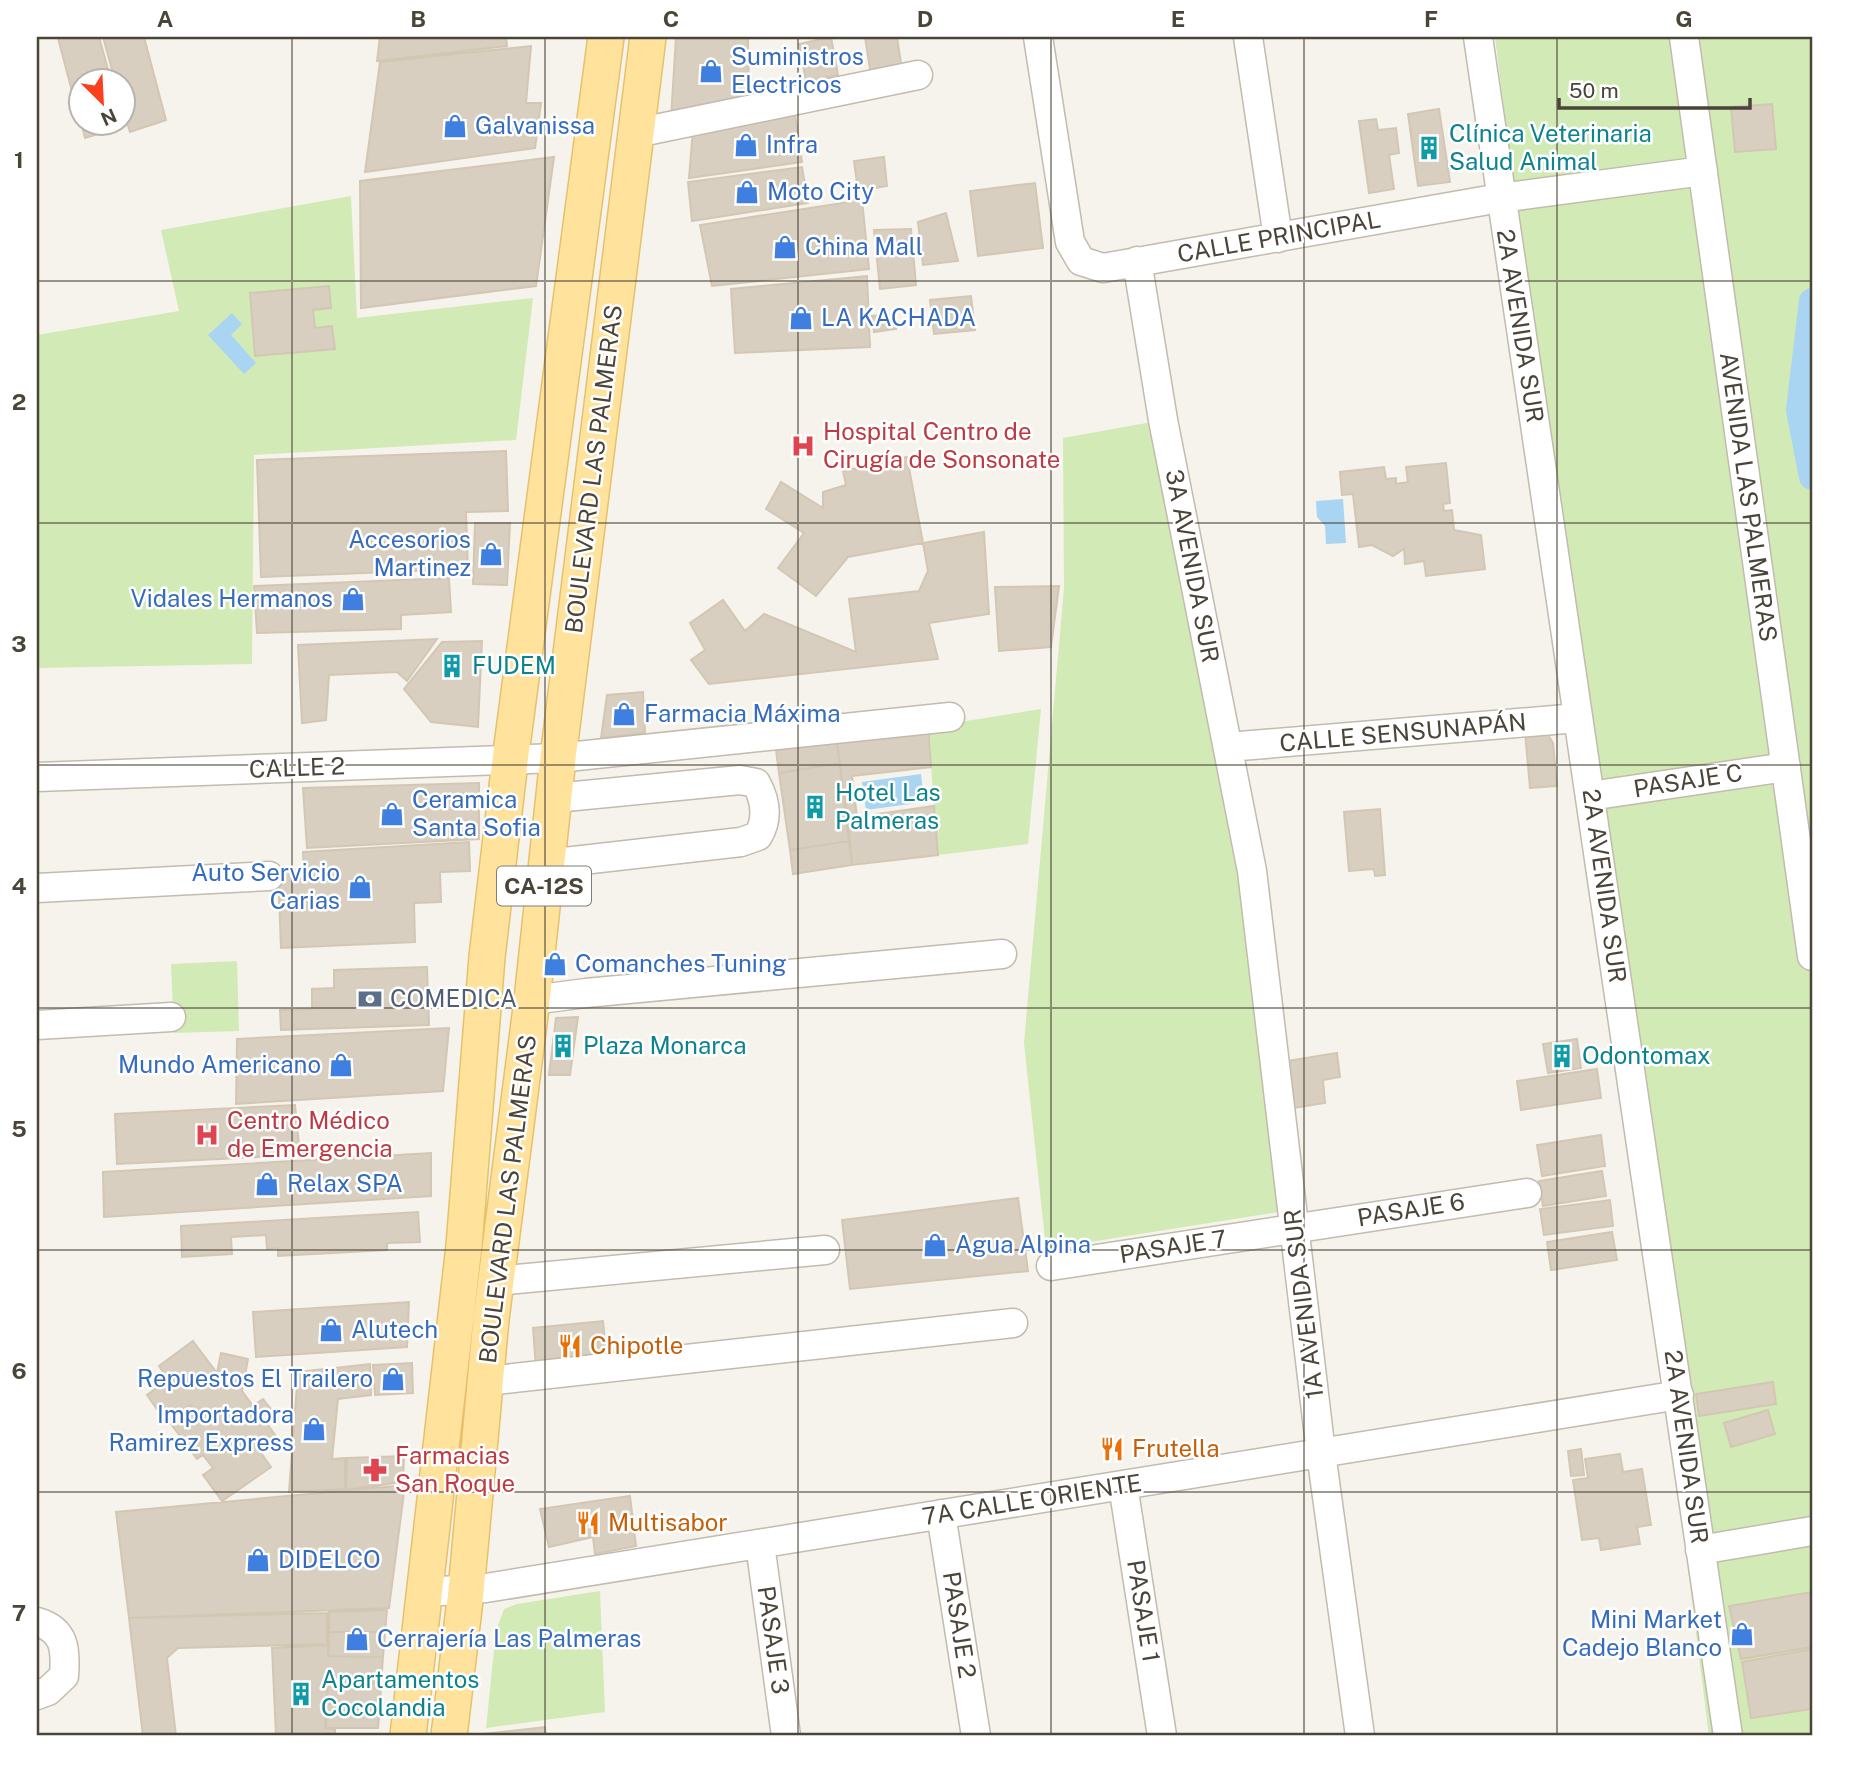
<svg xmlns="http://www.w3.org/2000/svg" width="1849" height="1773" font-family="'Public Sans',sans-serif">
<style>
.green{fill:#d2eab5}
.water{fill:#a9d4f2}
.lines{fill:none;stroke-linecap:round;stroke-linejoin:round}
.canal{stroke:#a9d4f2;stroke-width:26}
.building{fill:#d8cfc1;stroke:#d3c7b4;stroke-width:2}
.minor-casing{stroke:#c2bbae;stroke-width:31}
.major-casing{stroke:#e6c16a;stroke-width:38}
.minor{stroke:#fff;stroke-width:28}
.major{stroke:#ffe39c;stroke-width:35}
.grid{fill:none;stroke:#4b4439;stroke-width:2;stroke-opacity:0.55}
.labels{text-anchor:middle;stroke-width:5;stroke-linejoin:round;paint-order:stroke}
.shield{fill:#fff;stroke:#817c74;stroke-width:2}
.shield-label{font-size:23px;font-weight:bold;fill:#4b4439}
.shop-label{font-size:24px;fill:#366cbe;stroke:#fff;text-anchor:start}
.culture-label{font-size:24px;fill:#0d838f;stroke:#fff;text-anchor:start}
.street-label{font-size:24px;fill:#4b4439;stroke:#fff}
.health-label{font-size:24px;fill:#be3a42;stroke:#fff;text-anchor:start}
.service-label{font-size:24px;fill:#4e5e75;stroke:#fff;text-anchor:start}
.food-label{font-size:24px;fill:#c56008;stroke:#fff;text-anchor:start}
.neatline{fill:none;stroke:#4b4439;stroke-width:2.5}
.grid-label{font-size:23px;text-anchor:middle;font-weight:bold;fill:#4b4439}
</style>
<rect width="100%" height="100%" fill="#f6f3ec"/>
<path class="green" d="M1495 37H1812V1736H1709Z
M351 196 357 318 533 298 516 440 254 455 252 664 37 668V335L179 311 161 230Z
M1163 420 1252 871 1279 1212 1046 1249 1024 1043 1064 588 1063 438Z
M1041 709 1028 844 938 855 928 727Z
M237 961 239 1031 174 1033 171 964Z
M600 1591 605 1712 486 1728 496 1631 504 1609 517 1604Z"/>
<path class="water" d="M232 313 242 324 231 335 256 363 244 374 208 335Z
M1343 499 1346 543 1326 544 1325 526 1317 517 1316 501Z
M921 774 924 802 866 810 862 782Z"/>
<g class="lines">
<path class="canal" d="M1812 301 1799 410 1812 477"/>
</g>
<path class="building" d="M62 37H99L111 80H80V122L58 38Z
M103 37H144L166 120 130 132 122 107V80H115Z
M380 37H506L507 46 377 61Z
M676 37H748L749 105 671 118Z
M831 37 838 75 806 81 799 44Z
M865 37H897L902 70 871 75Z
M531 46 526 103H541L535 148 365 172 380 62Z
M1772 104 1776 149 1735 152 1731 107Z
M1439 109 1450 182 1418 186 1408 114Z
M795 114 802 162 689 178 693 129Z
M1376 119 1378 130 1396 128 1399 153 1389 155 1394 189 1369 193 1359 121Z
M122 121 124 126 85 138 81 122Z
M554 157 536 286 361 308 360 181Z
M884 157 887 186 858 191 854 161Z
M802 167 808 203 692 221 688 182Z
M1035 183 1043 248 978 256 970 191Z
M862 200 869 269 712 286 700 225Z
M946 213 958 261 923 265 918 222Z
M911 229 916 285 880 289 874 230Z
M867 276 870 347 735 353 731 289Z
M329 286 331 308 313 310 315 328 332 326 335 349 255 356 250 293Z
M971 296 975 330 934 334 930 300Z
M895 314 896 329 874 332 872 316Z
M506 451 508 511 466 512 468 569 261 577 257 460Z
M907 457 923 543 848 557 816 596 778 568 804 533 766 509 781 482 823 508V492L846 485 843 471Z
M1446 463 1450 503 1443 504 1444 511 1452 510 1454 530 1481 535 1485 569 1426 576 1424 561 1405 564 1404 549 1393 556 1372 545 1359 547 1353 494 1342 495 1340 472 1384 467 1386 479 1396 478V484L1408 482 1406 467Z
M475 523H510L507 585 473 584Z
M984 532 989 614 929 623 938 659 709 684 691 660 705 650 690 623 723 600 745 631 764 614 856 652 849 599 919 591 928 571 923 543Z
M449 578 451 612 401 615V629L257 633 254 586Z
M1059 586 1051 647 999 651 995 587Z
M437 639 407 681 397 672 329 675 326 720 302 723 298 645Z
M482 641 478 727 431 722 404 689 442 642Z
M643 692 645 733 601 738 607 695Z
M928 727 931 767 852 776 857 817 934 806 938 855 852 865 837 742Z
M1525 732 1547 733 1553 743 1557 786 1530 788Z
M837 742 840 763 779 773 776 750Z
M840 763 850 841 790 850 779 773Z
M479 783V839L307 848 303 788Z
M1380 809 1385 875 1375 876 1374 869 1349 871 1344 812Z
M850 841 852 865 793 874 790 850Z
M469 842 470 871 440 872 441 902 414 903 415 942 281 948 278 870H304L303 852Z
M427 967 429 1025 281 1030 280 1010 312 1009V989L334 988V970Z
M578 1017 570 1075H549L556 1018Z
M449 1028 443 1091 236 1104 237 1039Z
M1577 1039 1581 1068 1548 1073 1543 1044Z
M1337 1053 1340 1077 1323 1080 1325 1103 1293 1108 1287 1061Z
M1597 1069 1601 1098 1521 1110 1517 1081Z
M295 1105 300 1155 117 1164 115 1114Z
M1601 1135 1605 1166 1542 1176 1537 1145Z
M431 1153V1196L104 1217 103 1172Z
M1602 1171 1606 1196 1543 1206 1539 1181Z
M1018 1198 1028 1271 850 1289 842 1220Z
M1610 1200 1613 1226 1544 1235 1540 1209Z
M418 1212 420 1242 387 1243V1250L278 1256V1248L267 1249 266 1235 231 1237 232 1254 182 1257 181 1226Z
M1612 1232 1617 1260 1551 1270 1547 1242Z
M409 1302 407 1347 256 1357 253 1312Z
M603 1321 607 1364 536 1369 533 1328Z
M193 1341 217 1373 221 1353 248 1359 242 1391 253 1406 263 1399 271 1409 261 1416 279 1440 261 1453 271 1467 222 1501 203 1475 213 1468 203 1455 197 1459 171 1424 193 1408 190 1405 166 1422 147 1395 168 1379 159 1366Z
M412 1363 413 1393 375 1395 373 1365Z
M370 1364 371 1395 338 1399 332 1459 345 1458V1489L289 1492 298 1372Z
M1773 1382 1776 1404 1699 1416 1696 1394Z
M1768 1410 1775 1434 1731 1447 1724 1423Z
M1581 1449 1584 1475 1571 1476 1568 1451Z
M1620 1454 1623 1472 1642 1469 1651 1525 1637 1527 1640 1544 1601 1550 1599 1538 1582 1540 1573 1480 1588 1478 1585 1459Z
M404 1456 403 1482 346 1490 347 1458Z
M405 1485 389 1608 129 1618 116 1512Z
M630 1496 636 1546 595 1554 593 1537 549 1547 540 1509Z
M1812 1592V1647L1741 1659 1729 1606Z
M387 1610 385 1632H329V1612Z
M327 1613V1644L178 1648 167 1658 176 1736H143L129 1618Z
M329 1632H385L383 1657 328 1656Z
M329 1645 328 1656 383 1657 381 1684 328 1681 325 1728 335 1729V1736H276L272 1648Z
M1812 1649V1709L1751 1718 1742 1662Z
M328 1681 381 1684 380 1707 327 1704Z
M327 1704 380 1707 378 1728H326Z
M545 1727 546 1736H484V1734Z"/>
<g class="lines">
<g class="minor-casing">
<path id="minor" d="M1038 37 1070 242 1081 261 1103 268 1500 198 1703 171
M1248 37 1278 238
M1478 37 1728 1736
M1684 37 1812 956
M636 133 918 75
M1137 261 1163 420 1252 871 1321 1453 1360 1736
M1228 747 1578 718
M37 777 558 758 950 717
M1590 796 1786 767
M547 864 741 842 758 836C768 819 766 801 756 783L740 780 555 798
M37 888 269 876
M532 1000 586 993 1002 954
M37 1025 171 1017
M1051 1266 1527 1193
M496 1281 825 1250
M487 1381 1013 1323
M1123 1485 1162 1736
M941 1514 976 1736
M760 1544 786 1736
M1700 1550 1812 1531
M426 1592 486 1588 1679 1395
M37 1622C65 1630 66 1649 64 1676L48 1691 37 1695"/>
</g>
<g class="major-casing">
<path id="major" d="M408 1736 464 1246 487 957 510 761 606 37
M449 1736 466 1591 491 1319 532 1000 558 758 648 37"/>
</g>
<use href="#minor" class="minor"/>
<use href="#major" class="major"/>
</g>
<path class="grid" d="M292 37V1736M545 37V1736M798 37V1736M1051 37V1736M1304 37V1736M1557 37V1736M37 281H1812M37 523H1812M37 765H1812M37 1008H1812M37 1250H1812M37 1492H1812"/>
<defs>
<g id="shop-bare" transform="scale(1.89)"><path d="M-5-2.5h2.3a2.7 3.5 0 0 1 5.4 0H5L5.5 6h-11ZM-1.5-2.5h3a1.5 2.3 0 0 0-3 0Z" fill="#3f7fe0" stroke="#fff" stroke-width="2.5" paint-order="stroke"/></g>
<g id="building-bare" transform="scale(1.89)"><path d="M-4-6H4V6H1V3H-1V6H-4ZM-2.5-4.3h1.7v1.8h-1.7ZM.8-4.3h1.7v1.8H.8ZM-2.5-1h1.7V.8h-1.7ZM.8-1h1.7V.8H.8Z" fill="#0f9aa8" stroke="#fff" stroke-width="2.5" paint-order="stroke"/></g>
<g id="hospital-bare" transform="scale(1.89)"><path d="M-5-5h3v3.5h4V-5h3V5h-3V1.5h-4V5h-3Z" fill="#e0444e" stroke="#fff" stroke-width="2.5" paint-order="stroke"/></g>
<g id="bank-bare" transform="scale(1.89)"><path d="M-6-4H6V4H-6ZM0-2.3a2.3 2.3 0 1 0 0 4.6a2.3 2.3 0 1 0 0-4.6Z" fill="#5c6f8a" stroke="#fff" stroke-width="2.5" paint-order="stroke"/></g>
<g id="restaurant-bare" transform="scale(1.89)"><path d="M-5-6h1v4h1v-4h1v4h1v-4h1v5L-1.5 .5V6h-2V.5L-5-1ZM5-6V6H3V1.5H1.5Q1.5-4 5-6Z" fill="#e8710a" stroke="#fff" stroke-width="2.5" paint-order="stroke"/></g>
<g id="pharmacy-bare" transform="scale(1.89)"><path d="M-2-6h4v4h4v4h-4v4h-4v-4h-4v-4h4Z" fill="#e0444e" stroke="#fff" stroke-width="2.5" paint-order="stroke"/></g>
</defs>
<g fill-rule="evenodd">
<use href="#shop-bare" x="711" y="71"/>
<use href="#shop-bare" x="455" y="126"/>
<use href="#shop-bare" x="746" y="145"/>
<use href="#building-bare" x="1429" y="148"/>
<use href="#shop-bare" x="747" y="192"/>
<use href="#shop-bare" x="785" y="247"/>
<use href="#shop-bare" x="801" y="318"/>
<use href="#hospital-bare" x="803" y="446"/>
<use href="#shop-bare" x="491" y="554"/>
<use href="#shop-bare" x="353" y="599"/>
<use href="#building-bare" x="452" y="666"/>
<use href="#shop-bare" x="624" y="714"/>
<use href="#building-bare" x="815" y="807"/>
<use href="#shop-bare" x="392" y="814"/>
<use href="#shop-bare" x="360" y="887"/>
<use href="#shop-bare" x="555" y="964"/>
<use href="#bank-bare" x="370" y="999"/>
<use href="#building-bare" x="563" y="1046"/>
<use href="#building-bare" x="1562" y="1056"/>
<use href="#shop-bare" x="341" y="1065"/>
<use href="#hospital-bare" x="207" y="1135"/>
<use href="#shop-bare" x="267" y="1184"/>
<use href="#shop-bare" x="935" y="1245"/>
<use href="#shop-bare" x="331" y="1330"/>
<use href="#restaurant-bare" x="570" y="1346"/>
<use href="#shop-bare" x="393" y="1379"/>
<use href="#shop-bare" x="314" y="1429"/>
<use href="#restaurant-bare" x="1112" y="1449"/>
<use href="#pharmacy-bare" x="375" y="1470"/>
<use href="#restaurant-bare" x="588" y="1523"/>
<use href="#shop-bare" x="258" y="1560"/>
<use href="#shop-bare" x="1742" y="1634"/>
<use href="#shop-bare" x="357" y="1639"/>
<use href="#building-bare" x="301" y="1694"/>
</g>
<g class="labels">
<rect class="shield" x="497" y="866.5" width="94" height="39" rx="5"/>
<g class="shield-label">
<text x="544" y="894">CA-12S</text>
</g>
<g class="shop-label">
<text x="731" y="65">Suministros<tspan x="731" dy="28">Electricos</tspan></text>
<text x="475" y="134">Galvanissa</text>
<text x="766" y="153">Infra</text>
<text x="767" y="200">Moto City</text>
<text x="805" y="255">China Mall</text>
<text x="821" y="326">LA KACHADA</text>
<text x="471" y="548" text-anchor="end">Accesorios<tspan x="471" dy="28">Martinez</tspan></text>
<text x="333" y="607" text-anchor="end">Vidales Hermanos</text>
<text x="644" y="722">Farmacia Máxima</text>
<text x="412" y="808">Ceramica<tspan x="412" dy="28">Santa Sofia</tspan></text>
<text x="340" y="881" text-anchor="end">Auto Servicio<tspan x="340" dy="28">Carias</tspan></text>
<text x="575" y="972">Comanches Tuning</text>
<text x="321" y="1073" text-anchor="end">Mundo Americano</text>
<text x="287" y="1192">Relax SPA</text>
<text x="955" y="1253">Agua Alpina</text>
<text x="351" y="1338">Alutech</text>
<text x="373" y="1387" text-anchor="end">Repuestos El Trailero</text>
<text x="294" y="1423" text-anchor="end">Importadora<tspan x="294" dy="28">Ramirez Express</tspan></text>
<text x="278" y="1568">DIDELCO</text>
<text x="1722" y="1628" text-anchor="end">Mini Market<tspan x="1722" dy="28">Cadejo Blanco</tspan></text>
<text x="377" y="1647">Cerrajería Las Palmeras</text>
</g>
<g class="culture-label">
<text x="1449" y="142">Clínica Veterinaria<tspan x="1449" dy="28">Salud Animal</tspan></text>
<text x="472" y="674">FUDEM</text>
<text x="835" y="801">Hotel Las<tspan x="835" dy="28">Palmeras</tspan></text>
<text x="583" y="1054">Plaza Monarca</text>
<text x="1582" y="1064">Odontomax</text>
<text x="321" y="1688">Apartamentos<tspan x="321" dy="28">Cocolandia</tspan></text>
</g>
<g class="street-label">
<text transform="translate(1279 237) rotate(-10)" y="8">CALLE PRINCIPAL</text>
<text transform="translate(1520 326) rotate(81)" y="8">2A AVENIDA SUR</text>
<text transform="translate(594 469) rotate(-83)" y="8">BOULEVARD LAS PALMERAS</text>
<text transform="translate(1748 497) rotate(82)" y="8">AVENIDA LAS PALMERAS</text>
<text transform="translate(1192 566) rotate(79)" y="8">3A AVENIDA SUR</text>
<text transform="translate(1403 733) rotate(-5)" y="8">CALLE SENSUNAPÁN</text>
<text transform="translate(297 768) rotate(-2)" y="8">CALLE 2</text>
<text transform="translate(1688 781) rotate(-9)" y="8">PASAJE C</text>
<text transform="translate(1604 886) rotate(82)" y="8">2A AVENIDA SUR</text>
<text transform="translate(508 1199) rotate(-83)" y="8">BOULEVARD LAS PALMERAS</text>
<text transform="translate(1411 1210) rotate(-9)" y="8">PASAJE 6</text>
<text transform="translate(1173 1247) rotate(-9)" y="8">PASAJE 7</text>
<text transform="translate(1304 1304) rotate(-97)" y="8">1A AVENIDA SUR</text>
<text transform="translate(1686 1447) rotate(82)" y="8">2A AVENIDA SUR</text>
<text transform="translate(1032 1500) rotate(-9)" y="8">7A CALLE ORIENTE</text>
<text transform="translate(1143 1611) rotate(81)" y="8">PASAJE 1</text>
<text transform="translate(959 1625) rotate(81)" y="8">PASAJE 2</text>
<text transform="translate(773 1640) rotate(82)" y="8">PASAJE 3</text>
</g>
<g class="health-label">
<text x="823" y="440">Hospital Centro de<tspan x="823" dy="28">Cirugía de Sonsonate</tspan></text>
<text x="227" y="1129">Centro Médico<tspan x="227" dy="28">de Emergencia</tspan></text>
<text x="395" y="1464">Farmacias<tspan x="395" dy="28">San Roque</tspan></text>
</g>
<g class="service-label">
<text x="390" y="1007">COMEDICA</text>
</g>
<g class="food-label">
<text x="590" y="1354">Chipotle</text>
<text x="1132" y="1457">Frutella</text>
<text x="608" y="1531">Multisabor</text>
</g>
</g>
<rect width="1849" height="1773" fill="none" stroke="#ffffff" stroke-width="77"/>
<g transform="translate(102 102) rotate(156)"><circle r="33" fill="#ffffff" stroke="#b7b4b0" stroke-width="2"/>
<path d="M0-5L12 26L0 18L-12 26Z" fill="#fc3f1d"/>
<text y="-10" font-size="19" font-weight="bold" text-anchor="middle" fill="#4b4439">N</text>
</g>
<path d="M1559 98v10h191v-10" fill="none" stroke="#4b4439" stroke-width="3.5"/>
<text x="1569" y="98" font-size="21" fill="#4b4439" stroke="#ffffff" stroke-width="5" paint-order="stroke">50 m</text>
<rect x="38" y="38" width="1773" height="1696" class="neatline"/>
<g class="grid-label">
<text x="165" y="27">A</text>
<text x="418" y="27">B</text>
<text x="671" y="27">C</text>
<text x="925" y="27">D</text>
<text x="1178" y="27">E</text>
<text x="1431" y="27">F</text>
<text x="1684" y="27">G</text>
<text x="19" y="168">1</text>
<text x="19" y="410">2</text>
<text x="19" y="652">3</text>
<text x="19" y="894">4</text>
<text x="19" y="1137">5</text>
<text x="19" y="1379">6</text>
<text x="19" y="1621">7</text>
</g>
</svg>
